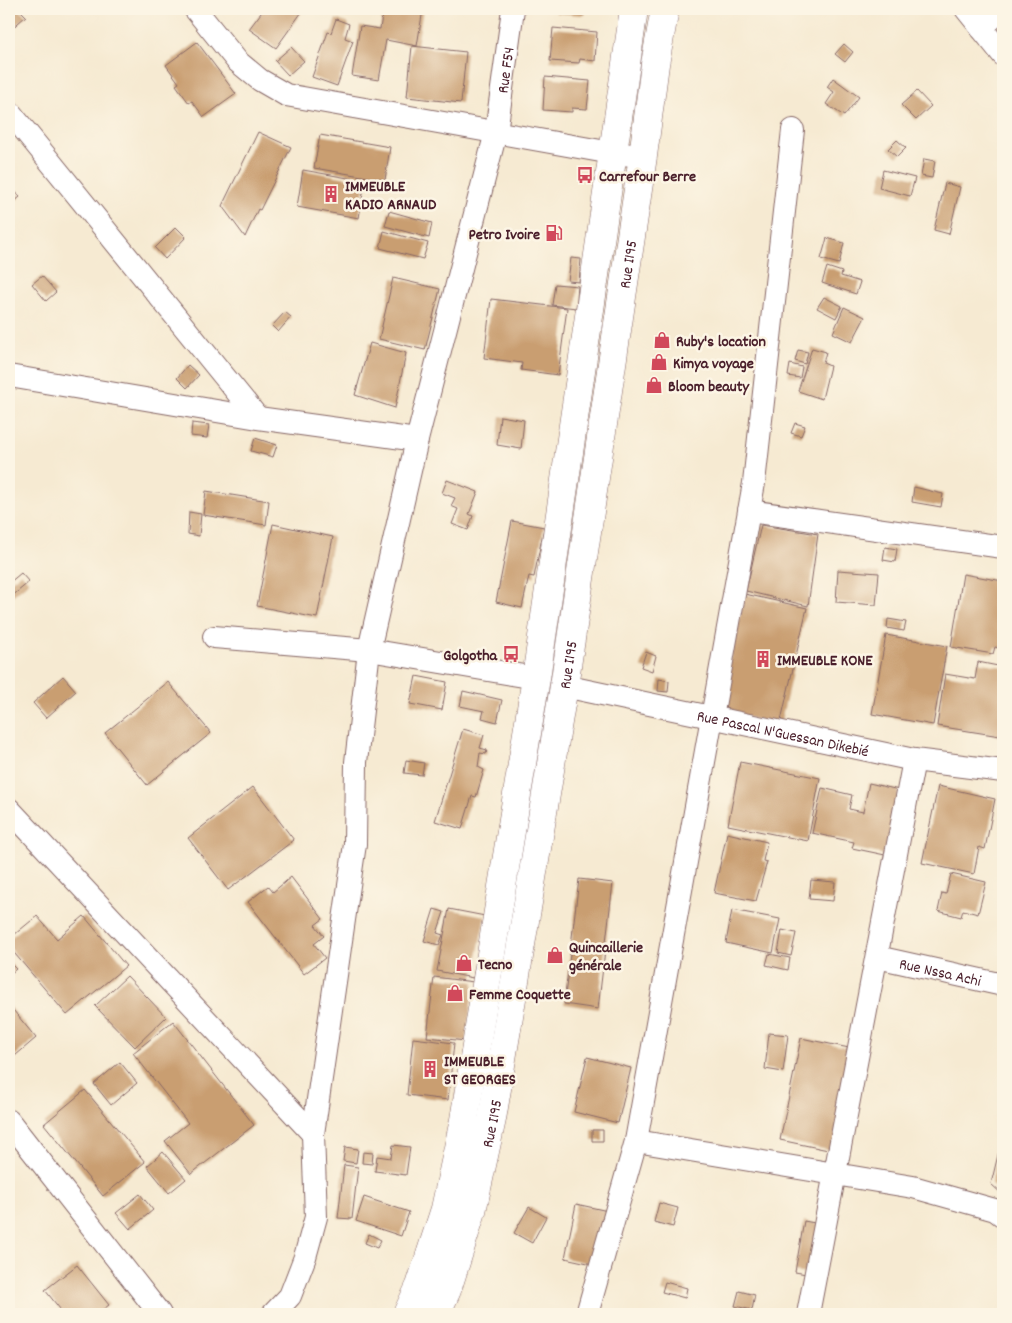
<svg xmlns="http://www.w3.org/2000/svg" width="1012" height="1323" font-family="Dekko,sans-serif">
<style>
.building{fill:#c99e71}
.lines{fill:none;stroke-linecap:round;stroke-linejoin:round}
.minor-casing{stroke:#866665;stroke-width:24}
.secondary-casing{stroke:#866665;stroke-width:29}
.minor{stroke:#fff;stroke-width:22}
.secondary{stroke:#fff;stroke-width:28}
.labels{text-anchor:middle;stroke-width:5;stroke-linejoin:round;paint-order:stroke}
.street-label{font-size:16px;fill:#4a1f2b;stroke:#fcf5e5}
.poi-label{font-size:16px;font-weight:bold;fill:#4a1f2b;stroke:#fcf5e5;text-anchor:start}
</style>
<rect width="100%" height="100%" fill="#fcf5e5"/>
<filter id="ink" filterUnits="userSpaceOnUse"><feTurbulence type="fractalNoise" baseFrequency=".02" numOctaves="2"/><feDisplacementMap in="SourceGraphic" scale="10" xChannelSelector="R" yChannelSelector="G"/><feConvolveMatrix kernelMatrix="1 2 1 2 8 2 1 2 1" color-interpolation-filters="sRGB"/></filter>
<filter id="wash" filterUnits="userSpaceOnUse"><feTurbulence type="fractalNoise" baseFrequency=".0096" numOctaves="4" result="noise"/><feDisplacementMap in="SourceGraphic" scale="20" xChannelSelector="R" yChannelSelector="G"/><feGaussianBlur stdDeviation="1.12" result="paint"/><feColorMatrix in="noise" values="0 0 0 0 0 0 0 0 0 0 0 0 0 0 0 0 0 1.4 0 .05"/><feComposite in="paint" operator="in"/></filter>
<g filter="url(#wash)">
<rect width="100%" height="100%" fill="#f6ead2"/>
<g id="blocks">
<path class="building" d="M9 9H19L26 16 9 31Z
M264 9H304L276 48 249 29Z
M383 9H423L417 46 386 40 379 80 352 76 360 26 380 29Z
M556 9H601L600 12 585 11 584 15 556 13Z
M336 19 349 24 345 38 353 41 337 86 312 77 328 32 331 33Z
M553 28 597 32 595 61 580 59 579 63 550 61Z
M197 42 236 94 204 117 192 101 189 103 176 85 179 83 166 65Z
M844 44 853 52 845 62 835 54Z
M412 46 466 52 461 103 407 97Z
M291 47 304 61 288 75 275 61Z
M545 77 590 81 587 109 572 108V112L543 110Z
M833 78 859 97 844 116 826 104 834 92 827 87Z
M917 91 931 106 916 120 901 105Z
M258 132 291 147 260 210 258 209 245 237 222 206Z
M320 135 390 147 385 180 314 168Z
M897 140 906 148 897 157 888 149Z
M924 159 935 161 932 178 921 176Z
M303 170 365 181 359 218 297 207Z
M883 170 915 178 910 196 879 188Z
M945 183 960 187 949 234 934 230Z
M13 189 20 197 9 206V192Z
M389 211 432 223 429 238 385 226Z
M176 227 186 237 165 259 155 248Z
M384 231 428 243 423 259 380 248Z
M827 238 844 243 839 264 821 259Z
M571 258 581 259 579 282 568 281Z
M827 267 842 272 841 276 860 282 856 294 822 283Z
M42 276 56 292 46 301 32 284Z
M393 278 440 289 425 350 379 339Z
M555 284 578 286 576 308 552 305Z
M824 297 842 306 836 318 817 308Z
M491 299 567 308 558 375 521 370 522 363 484 358Z
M844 307 865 317 852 342 833 333Z
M285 312 291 317 278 332 272 326Z
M370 343 406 353 395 408 355 395Z
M812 348 826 352 823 363 830 366 822 399 798 391Z
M798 350 808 352 805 364 795 361Z
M790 364 802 367 800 378 788 376Z
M188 365 199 375 187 388 177 378Z
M500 416 524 420 521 449 497 445Z
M192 423 209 425 207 438 191 436Z
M795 423 805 426 801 436 791 433Z
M255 438 277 445 273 457 251 451Z
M447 480 478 492 469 514 473 516 468 530 452 524 458 509 451 506 455 498 442 493Z
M914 487 943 494 941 507 912 502Z
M206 491 269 501 266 525 203 515Z
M189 512 201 514 199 536 188 534Z
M512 521 544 527 534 577 529 576 522 608 496 602Z
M273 524 333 537 317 618 257 606Z
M761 525 818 534 808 606 746 591Z
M885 547 897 549 895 562 883 560Z
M838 570 879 573 876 605 836 602Z
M21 573 29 582 11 597 9 594V583Z
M963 574 1003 581V649L995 647 993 654 951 647Z
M745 594 807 608 780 725 718 710Z
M888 619 906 622 904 631 887 628Z
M886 635 947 646 933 725 872 714Z
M646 652 656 656 652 671 641 667Z
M978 662 1003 667V717L1000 736 937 726 945 674 975 679Z
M63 676 76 691 46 718 33 703Z
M416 676 447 682 442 710 410 704Z
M659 679 669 681 668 692 658 691Z
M168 682 211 733 147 785 105 733Z
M463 691 502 700 497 722 482 718 484 711 460 706Z
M463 729 484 735 480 748 487 750 486 754 480 753 478 767 484 770 476 797 472 796 462 829 435 821Z
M406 760 424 763 422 775 404 773Z
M740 762 820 778 808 841 728 825Z
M869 783 899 790 885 855 852 848 854 842 812 833 822 788 852 795 849 809 863 812Z
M938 786 995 799 985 849 979 847 974 874 922 863Z
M253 787 294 840 228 890 188 838Z
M727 833 767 842 763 861 767 862 756 901 714 893Z
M951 874 986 882 978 914 963 910 961 917 938 911 942 893 946 894Z
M291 877 323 919 315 925 324 936 314 944 325 958 304 974 248 902 268 886 273 892Z
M579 879 613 883 598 1009 564 1004Z
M811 880 835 882 833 901 809 899Z
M434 909 444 912 437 933 443 935 439 945 424 941Z
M449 909 485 916 473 978 437 971Z
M732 910 780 919 773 953 726 943Z
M37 916 57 939 84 916 126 966 67 1015 9 947V939Z
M782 930 796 933 791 956 778 953Z
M769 954 790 958 788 970 766 965Z
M9 962 16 969 9 975Z
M127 976 166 1017 135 1047 95 1006Z
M434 977 474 982 466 1041 427 1037Z
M9 1005 36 1038 9 1061Z
M173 1021 254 1125 191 1174 165 1141 188 1123 133 1053Z
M769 1033 788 1035 783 1072 765 1069Z
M413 1038 454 1043 448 1100 407 1095Z
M801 1038 854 1049 833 1151 780 1140Z
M587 1057 631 1068 618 1123 574 1112Z
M120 1062 137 1083 111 1105 94 1084Z
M85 1090 145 1162 103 1196 44 1124Z
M592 1130H603V1141H592Z
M1003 1134V1195L991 1184Z
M393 1145 410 1147 406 1175 375 1171 377 1156 391 1158Z
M345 1147 358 1149 356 1163 343 1161Z
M163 1152 186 1179 169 1193 147 1166Z
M363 1152 373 1153 372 1164 362 1163Z
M344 1165 358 1167 352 1219 338 1218Z
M140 1194 153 1210 130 1229 116 1213Z
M364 1197 409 1212 401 1236 356 1221Z
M659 1203 678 1208 673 1227 654 1222Z
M576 1204 608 1211 597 1265 565 1258Z
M529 1207 546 1217 532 1243 514 1233Z
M804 1221 820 1224 812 1275 795 1272Z
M369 1234 381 1240 377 1248 365 1243Z
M77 1265 109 1305 97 1314H64L45 1290Z
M665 1282 687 1288 685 1298 662 1292Z
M739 1291 755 1295 752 1310 735 1306Z"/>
</g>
</g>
<g filter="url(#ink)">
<use href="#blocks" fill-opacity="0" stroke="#866665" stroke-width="1"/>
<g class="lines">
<g class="minor-casing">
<g id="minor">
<path d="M195 9 237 61 260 80 286 95 612 153 643 156"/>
<path d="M966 9 1003 55"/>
<path d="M981 28 1003 9"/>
<path d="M9 111 258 418"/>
<path d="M9 376 258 418 417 440"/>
<path d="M749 511 1003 547"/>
<path d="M214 637 369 650 536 678"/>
<path id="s1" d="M564 686 914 760 1003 771"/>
<path d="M9 809 313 1134"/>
<path id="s2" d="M877 957 1003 985"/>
<path d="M9 1121 160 1314"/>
<path d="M636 1141 913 1187 995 1210 1003 1216"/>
<path id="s3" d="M273 1314 290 1296 305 1257 316 1217 313 1134 355 844 356 762 369 650 417 440 496 132 513 9"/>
<path d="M587 1314 636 1141 754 483 793 130"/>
<path d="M808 1314 914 760"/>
</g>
</g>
<g class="secondary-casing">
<g id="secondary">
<path d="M407 1314 420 1286 445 1209 464 1120 536 678 634 9"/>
<path id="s4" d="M436 1314 447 1290 472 1211 492 1119 564 686 643 156 655 64 665 9"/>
</g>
</g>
<use href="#minor" class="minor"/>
<use href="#secondary" class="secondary"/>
</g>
</g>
<defs>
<g id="bus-bare" transform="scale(1.35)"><path d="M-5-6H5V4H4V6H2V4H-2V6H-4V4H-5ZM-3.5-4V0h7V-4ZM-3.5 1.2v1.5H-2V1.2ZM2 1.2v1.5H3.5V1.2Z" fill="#d1495b" stroke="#fcf5e5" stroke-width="2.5" paint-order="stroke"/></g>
<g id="building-bare" transform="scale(1.35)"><path d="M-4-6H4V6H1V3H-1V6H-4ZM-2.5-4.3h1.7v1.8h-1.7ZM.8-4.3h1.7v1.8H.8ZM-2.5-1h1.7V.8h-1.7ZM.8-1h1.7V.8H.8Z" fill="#d1495b" stroke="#fcf5e5" stroke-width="2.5" paint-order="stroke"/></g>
<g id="fuel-bare" transform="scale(1.35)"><path d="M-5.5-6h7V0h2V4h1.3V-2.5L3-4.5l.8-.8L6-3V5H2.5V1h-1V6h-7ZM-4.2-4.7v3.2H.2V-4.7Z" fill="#d1495b" stroke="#fcf5e5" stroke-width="2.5" paint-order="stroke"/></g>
<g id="shop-bare" transform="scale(1.35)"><path d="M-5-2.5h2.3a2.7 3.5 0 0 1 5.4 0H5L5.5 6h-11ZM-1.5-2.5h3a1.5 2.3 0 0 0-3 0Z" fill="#d1495b" stroke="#fcf5e5" stroke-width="2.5" paint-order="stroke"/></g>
</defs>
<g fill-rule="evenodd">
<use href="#bus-bare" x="585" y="175"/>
<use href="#building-bare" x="331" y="194"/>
<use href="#fuel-bare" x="554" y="233"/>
<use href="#shop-bare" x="662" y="340"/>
<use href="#shop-bare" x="659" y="362"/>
<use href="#shop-bare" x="654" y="385"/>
<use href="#bus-bare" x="511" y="654"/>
<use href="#building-bare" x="763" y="659"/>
<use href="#shop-bare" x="555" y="955"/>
<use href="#shop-bare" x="464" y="963"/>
<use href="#shop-bare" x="455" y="993"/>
<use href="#building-bare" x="430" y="1069"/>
</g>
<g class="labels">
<g class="street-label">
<text dy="6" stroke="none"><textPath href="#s3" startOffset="1275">Rue F54</textPath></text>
<text dy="6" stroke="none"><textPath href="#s4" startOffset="1069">Rue I195</textPath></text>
<text dy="6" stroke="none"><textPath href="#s4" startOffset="664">Rue I195</textPath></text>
<text dy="6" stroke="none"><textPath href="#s1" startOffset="224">Rue Pascal N'Guessan Dikebié</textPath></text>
<text dy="6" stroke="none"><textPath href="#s2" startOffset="65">Rue Nssa Achi</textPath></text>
<text dy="6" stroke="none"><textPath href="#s4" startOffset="199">Rue I195</textPath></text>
</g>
<g class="poi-label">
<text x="599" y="181">Carrefour Berre</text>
<text x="345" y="191">IMMEUBLE<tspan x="345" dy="18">KADIO ARNAUD</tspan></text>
<text x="540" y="239" text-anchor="end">Petro Ivoire</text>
<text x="676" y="346">Ruby's location</text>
<text x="673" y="368">Kimya voyage</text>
<text x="668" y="391">Bloom beauty</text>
<text x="497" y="660" text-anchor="end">Golgotha</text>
<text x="777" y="665">IMMEUBLE KONE</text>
<text x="569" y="952">Quincaillerie<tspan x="569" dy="18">générale</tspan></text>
<text x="478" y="969">Tecno</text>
<text x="469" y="999">Femme Coquette</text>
<text x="444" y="1066">IMMEUBLE<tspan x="444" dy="18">ST GEORGES</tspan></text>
</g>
</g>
<rect width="1012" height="1323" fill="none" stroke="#fcf5e5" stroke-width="30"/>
</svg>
